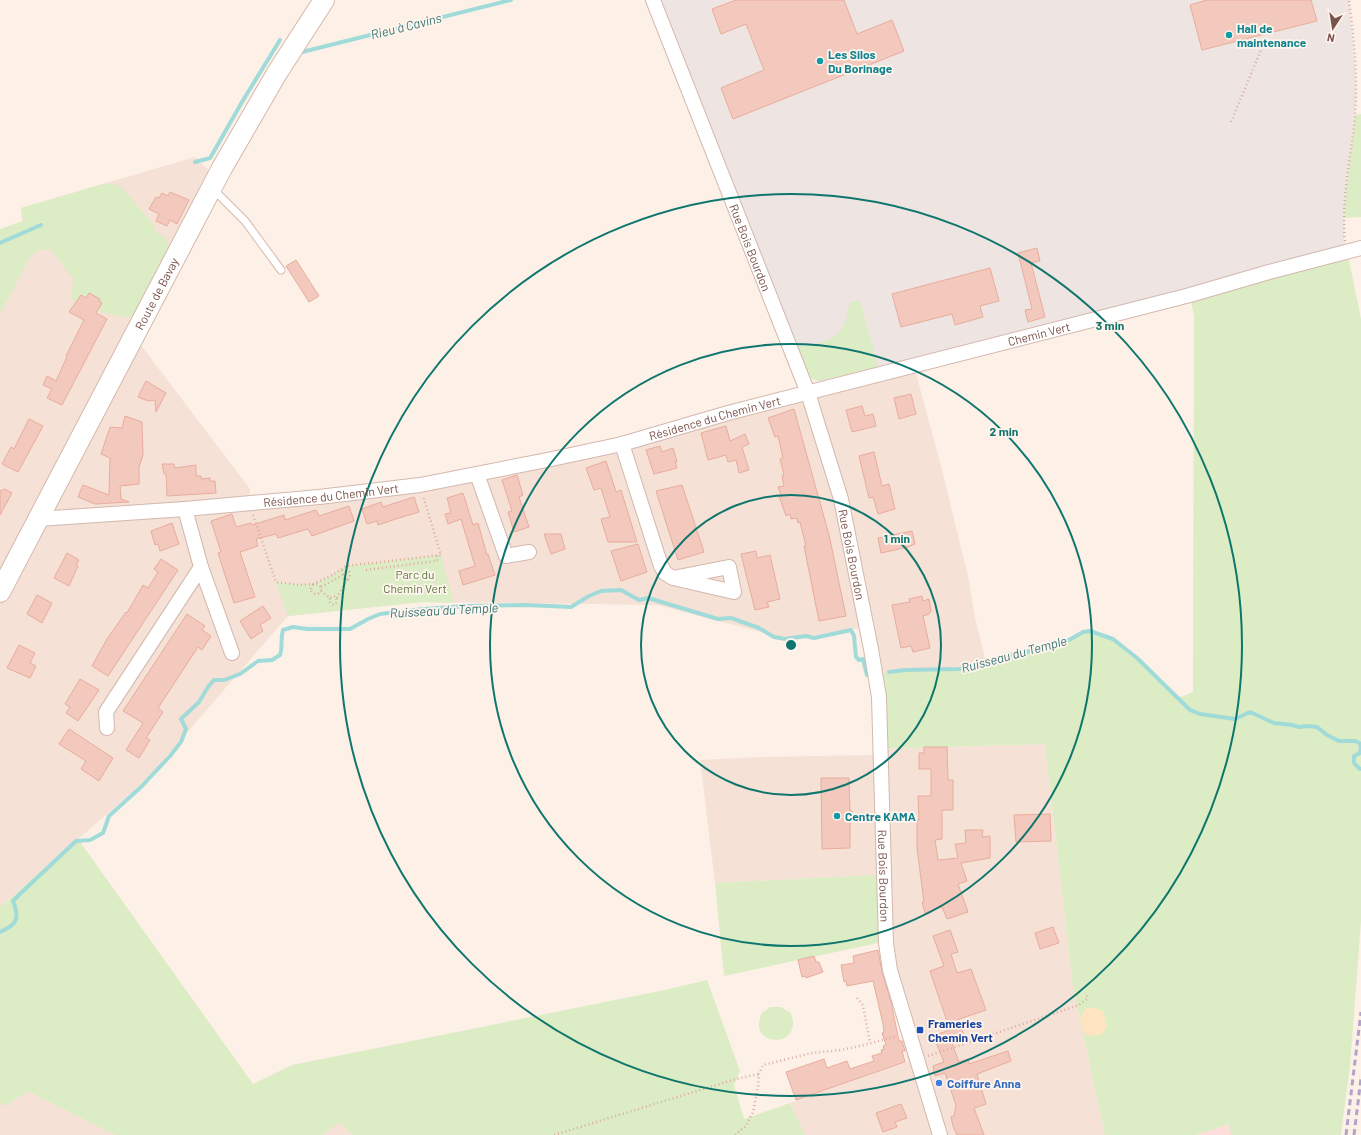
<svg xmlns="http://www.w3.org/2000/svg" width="1361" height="1135" viewBox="0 0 1361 1135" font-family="Barlow,sans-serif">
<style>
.residential{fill:#f5e1d5}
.commercial{fill:#fededa}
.industrial{fill:#eee4e1}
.green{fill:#dcecc4}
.sand{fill:#fee5c0}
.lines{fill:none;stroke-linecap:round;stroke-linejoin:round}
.stream{stroke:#a0dbd9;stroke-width:4}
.building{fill:#f4c9bd;stroke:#e8ac9d}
.lane-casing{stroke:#d3b8ae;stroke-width:9}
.street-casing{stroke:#d3b8ae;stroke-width:16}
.secondary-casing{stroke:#d6b7ac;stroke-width:22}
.path{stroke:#daaca0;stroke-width:2.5;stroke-dasharray:1 3;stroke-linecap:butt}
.lane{stroke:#fff;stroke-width:7}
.street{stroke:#fff;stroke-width:14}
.secondary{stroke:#fff;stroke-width:20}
.rail{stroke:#b1a4c8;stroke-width:3;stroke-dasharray:6 4;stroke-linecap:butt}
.ring{fill:none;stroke:#0f766e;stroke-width:2}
.culture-dot{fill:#0f9aa8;stroke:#fff5ee;stroke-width:1.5}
.transit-dot{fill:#1a4fb4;stroke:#fff5ee;stroke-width:1.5}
.shop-dot{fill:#3f7fe0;stroke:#fff5ee;stroke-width:1.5}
.labels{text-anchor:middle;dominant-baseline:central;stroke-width:3.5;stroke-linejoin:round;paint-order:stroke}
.culture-label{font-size:12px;font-weight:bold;fill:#0d838f;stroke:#fff5ee;text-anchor:start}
.street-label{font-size:12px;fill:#79524a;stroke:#fff5ee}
.park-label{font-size:12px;fill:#5a793e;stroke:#fff5ee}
.transit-label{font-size:12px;font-weight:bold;fill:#164399;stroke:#fff5ee;text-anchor:start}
.shop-label{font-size:12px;font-weight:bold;fill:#366cbe;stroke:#fff5ee;text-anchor:start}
.water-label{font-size:13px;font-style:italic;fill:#397776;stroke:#fff5ee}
.centre{fill:#0f766e;stroke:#fff5ee;stroke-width:2}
.ring-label{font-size:12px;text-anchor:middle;font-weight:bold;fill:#0f766e;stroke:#fff5ee;stroke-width:3.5;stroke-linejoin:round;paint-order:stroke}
</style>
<rect width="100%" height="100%" fill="#fdf1e7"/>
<path class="residential" d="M195,157L217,178L134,336L250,489L249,503L477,474L914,366L941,466L969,580L974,613L986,663L959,669L905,670L875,674L867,627L797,638H784L680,611L658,605L423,602L288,616L145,781L0,907V314L30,257L24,240L21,208Z
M1045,744L1073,987L1105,1135H805L790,1103L908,1062L878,943L877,875L715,883L700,760L760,757L872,755L880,749Z
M28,1091L115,1135H0V1103L5,1105Z
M340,1122L352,1135H322Z"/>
<path class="commercial" d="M1229,1124L1231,1135H1196Z"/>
<path class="industrial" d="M661,0H1349L1355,68L1356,98L1345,199L1344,239L1347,251L914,366L878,367L819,381L814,380L810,377L797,346Z"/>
<path class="green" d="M1361,114V217L1344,218L1345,199L1355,115Z
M107,183L121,186L152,223L156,232L166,239L170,247L143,317C113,319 98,309 71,300L73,279L51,249L40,250L30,257L0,314V229L23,221L21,208Z
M1347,251L1361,319V921L1350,1066L1341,1135H1231L1229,1124L1196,1135H1105L1073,987L1045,744L880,749L875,674L905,670L959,669L986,663L1005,655L1021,654L1048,644L1069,640L1083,632L1090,631L1114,639L1137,658L1178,698L1193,692L1194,316L1190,295Z
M860,300L878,367L819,381L814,380L810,377L797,346C813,345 837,342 844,325C847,318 848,310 850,303Z
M441,555L454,603L423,602L288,616L276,582L300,585L313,584L331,576L346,566Z
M78,839L253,1084L292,1065L665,990L707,980L740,1071L734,1085L744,1119L790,1103L805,1135H352L340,1122L322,1135H115L28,1091L5,1106L0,1103V907Z
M877,875L878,943L724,976L715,883Z
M770,1007H781L791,1013C791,1016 794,1021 793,1025C790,1049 752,1042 760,1019C760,1017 761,1014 762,1013C764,1011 768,1009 770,1007Z"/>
<path class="sand" d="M1092,1007L1103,1011L1107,1027L1102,1034C1085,1038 1083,1035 1080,1018L1085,1009Z"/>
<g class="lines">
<path class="stream" d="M302,52L511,0
M195,162L210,158L213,153L242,102L280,40
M0,243L41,225
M889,672L905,670L959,669L986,663L1005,655L1021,654L1048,644L1069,640L1083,632L1090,631L1113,639L1137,658L1190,710L1200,714L1235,719L1250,712L1274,723L1292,725L1299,727L1309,726L1317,727L1327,735L1339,741H1355L1361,744
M1360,769L1354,763V756L1360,753L1361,744
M0,932C17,925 20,918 13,901L20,894L76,841L90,840L103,833L109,816L141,787L170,756L181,742L186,729L181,719L199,702L208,687L214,680H224L240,674L258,661L272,660L280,655C283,646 280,640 283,630L293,627L307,629H350L368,619L380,614L423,609L467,606L526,605L571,607L589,596L601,591L621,590L639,600L648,598L718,619L731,618L759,628L774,637L785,639L806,636L814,638L851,630L854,636L856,657L859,660L863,659L867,675"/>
</g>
<path class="building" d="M736,0H844L857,34L892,20L904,51L733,119L721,88L764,70L746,24L721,34L712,9Z
M1207,0H1311L1317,21L1202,50L1190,5Z
M170,192L189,200L177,224L170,220L167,226L156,221L159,214L149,209L156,197L159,198L162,193L168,196Z
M1037,248L1040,261L1031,263L1045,317L1028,322L1025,310L1032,309L1018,253Z
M296,260L319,296L309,302L286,266Z
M990,268L999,301L980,306L983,317L955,325L952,314L901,327L892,294Z
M89,293L100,299L99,301L102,303L96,313L107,319L62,405L47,398L52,389L43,385L47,376L56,381L67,357L66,356L84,320L69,312L81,295L86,298Z
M146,381L166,393L156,412L155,400L148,401L138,397Z
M911,394L916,414L899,419L894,398Z
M862,406L865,416L873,414L876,426L852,432L846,410Z
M794,409L829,535L846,616L819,621L804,546H806L800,522L798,523L797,518L791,519L790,514L786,516L779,496L781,495L778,487L784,486L782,476L784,475L780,459L783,458L778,436L775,437L768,418Z
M125,416L142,422L143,455L139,467V484L120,486L121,499L129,502L95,504L78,497L83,485L109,495L110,458L101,454L110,427L122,428Z
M29,419L43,426L18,472L2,464L11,447L14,449Z
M726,426L730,441L745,434L749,444L742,447L749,470L739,473L736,460L728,462L726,455L708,460L701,433Z
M660,446L662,452L673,448L677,462H675L677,468L654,474L646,450Z
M874,452L882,486L889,484L895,509L878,514L873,497L869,498L859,456Z
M606,461L616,492L621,490L637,542H608L601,519L610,517L601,488L594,490L586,468Z
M162,464H174L175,468L196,465V476H201V479L210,478V481H215L216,493L167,496L166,474H164Z
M517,475L523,495L519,497L529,527L514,532L508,512L512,511L502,480Z
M682,485L704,552L678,560L656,491Z
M5,489L12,493L0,515V491Z
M463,493L473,525L478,523L487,555L488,554L495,575L463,585L459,571L475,566L461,519L448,524L445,514L451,513L447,498Z
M414,497L419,512L399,518L378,525L377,521L367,524L362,509L381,502L383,507Z
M349,506L354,521L312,536L308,529L278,538L276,534L256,539L258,546L240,552L255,597L234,603L218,553L221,552L211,521L232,514L236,527L251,523L252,525L284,515L285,520L316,510L319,516Z
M172,523L179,544L160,551L158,544L155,545L151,531Z
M912,531L915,544L908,547L881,553L878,538Z
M544,534H561L565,549L551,554Z
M638,544L647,572L621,581L611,551Z
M756,551L757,558L770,555L780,599L767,602L769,607L755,610L741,554Z
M67,553L79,560L76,565L78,566L69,586L54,578Z
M161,559L178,570L108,676L92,666L107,639L126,612L127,613L143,585L148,588L158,572L154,569Z
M37,595L52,603L42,623L27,614Z
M922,596L923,601L929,599L931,611L929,614L923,616L930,648L913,652L911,646L901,648L892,605L910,602L909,599Z
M263,606L271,618L260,625L263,631L251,639L240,621Z
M187,614L205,626L202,630L211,636L202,650L198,647L158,708L163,712L146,738L150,740L139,758L126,750L143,723L123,711Z
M19,645L35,653L30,663L36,666L30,678L7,668Z
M80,679L99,690L78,721L66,713L70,707L65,704Z
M69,729L113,758L99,781L81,769L86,761L59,744Z
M924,747H947L948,780H953V810H942V839L935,840L938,860L958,858L955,844L966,843L965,830H983L982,837L990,836V858L961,863L967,881L958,884L968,912L947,919L942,907L925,913L922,902H924L917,848V820H919L918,796H931V769H919V753H924Z
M821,778H849L850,811H852V821H850V848L822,849Z
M1050,814L1051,841L1016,842L1014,815Z
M1053,927L1059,943L1040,949L1035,933Z
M950,930L958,952L951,954L957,973L971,969L986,1010L959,1019L965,1039L952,1044L959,1062L968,1059L969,1064L1008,1051L1011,1061L977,1074L986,1104L974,1108L984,1135H957L953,1126L951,1117L954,1116L956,1105L945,1073L935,1076L933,1066L944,1062L936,1042L938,1041L935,1035L950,1030L930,971L944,966L933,936Z
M878,950L882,972L891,1002L899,1041H902L905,1051H902L905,1062L796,1100L786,1072L824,1059L827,1068L847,1061L850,1069L874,1061L872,1056L882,1053L881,1050L884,1049L883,1046L886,1045L882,1033L884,1032L883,1024L873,981L847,986L846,981L844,982L841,965L854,963L853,956Z
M814,956L816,962H819L823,972L806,978L805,976L802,977L798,960Z
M901,1104L907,1118L895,1122L897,1127L883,1132L876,1113Z"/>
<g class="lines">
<defs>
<path id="lane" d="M213,189L245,221L281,270"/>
<g id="street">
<path id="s1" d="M653,0L808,393L841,499L871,649L879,697L886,943L890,970L940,1135"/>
<path d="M622,444L661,566L665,573L673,578L734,592L729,567L673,578"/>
<path d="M477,474L506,556L529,552"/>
<path d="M185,509L201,567L232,653"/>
<path id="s2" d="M38,519L185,509L319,497L420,485L547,460L622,444L728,413L1190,295L1269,272L1361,248"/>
<path d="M107,728L106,712L201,567"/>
</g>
<g id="secondary">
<path id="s3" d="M0,592L222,168L277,73L324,0"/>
</g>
</defs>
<use href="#lane" class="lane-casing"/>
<use href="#street" class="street-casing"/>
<use href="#secondary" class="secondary-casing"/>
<path class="path" d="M1231,122L1264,43
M1345,241C1341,199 1351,157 1355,116C1358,78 1354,38 1349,0
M253,515L276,582L300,585L313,584L331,576L346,566L441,555L423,496
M342,570L343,573V575L344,578L348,579L350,577L349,572L347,571L343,573
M366,570L437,561V555
M311 589a5 5 0 1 1 10 0a5 5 0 1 1-10 0Z
M321,587L343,575
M321,591L330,598L334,596L336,597L337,602L334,605L331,604L329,601L330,598
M337,598L347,579
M857,998L863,1005L870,1043
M928,1056L1079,1005L1087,999V993
M554,1135L736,1079L759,1074
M735,1135L746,1126L753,1112L758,1087L759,1074L763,1065L812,1053L841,1050L860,1046L897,1036"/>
<use href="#lane" class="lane"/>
<use href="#street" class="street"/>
<use href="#secondary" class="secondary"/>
<path class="rail" d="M1346,1135L1361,1012
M1354,1135L1361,1078"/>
</g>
<g class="ring">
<circle cx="791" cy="645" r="150"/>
<circle cx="791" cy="645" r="301"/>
<circle cx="791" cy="645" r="451"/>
</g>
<g class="culture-dot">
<circle cx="1229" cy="35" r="4"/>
<circle cx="820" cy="61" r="4"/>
<circle cx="837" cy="816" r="4"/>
</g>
<rect class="transit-dot" x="916" y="1026" width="8" height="8" rx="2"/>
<circle class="shop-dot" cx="939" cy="1083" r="4"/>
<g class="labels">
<g class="culture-label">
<text x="1237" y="28">Hall de<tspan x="1237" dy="14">maintenance</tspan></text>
<text x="828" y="54">Les Silos<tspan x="828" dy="14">Du Borinage</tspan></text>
<text x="845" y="816">Centre KAMA</text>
</g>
<g class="street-label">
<text stroke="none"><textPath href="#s1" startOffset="266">Rue Bois Bourdon</textPath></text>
<text stroke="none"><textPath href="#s3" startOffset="337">Route de Bavay</textPath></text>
<text stroke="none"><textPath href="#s2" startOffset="1021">Chemin Vert</textPath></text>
<text stroke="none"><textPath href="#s2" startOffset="686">Résidence du Chemin Vert</textPath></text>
<text stroke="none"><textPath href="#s2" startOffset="294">Résidence du Chemin Vert</textPath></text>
<text stroke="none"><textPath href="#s1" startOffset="590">Rue Bois Bourdon</textPath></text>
<text stroke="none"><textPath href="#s1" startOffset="914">Rue Bois Bourdon</textPath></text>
</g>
<g class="park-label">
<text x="415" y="574">Parc du<tspan x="415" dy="14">Chemin Vert</tspan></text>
</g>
<g class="transit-label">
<text x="928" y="1023">Frameries<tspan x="928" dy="14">Chemin Vert</tspan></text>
</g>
<g class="shop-label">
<text x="947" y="1083">Coiffure Anna</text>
</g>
<g class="water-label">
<text transform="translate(406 26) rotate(-14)">Rieu à Cavins</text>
<text transform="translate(444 610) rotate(-3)">Ruisseau du Temple</text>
<text transform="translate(1014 654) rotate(-15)">Ruisseau du Temple</text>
</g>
</g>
<circle cx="791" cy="645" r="6" class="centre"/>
<g class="ring-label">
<text x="1110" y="330">3 min</text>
<text x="1004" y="436">2 min</text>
<text x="897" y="543">1 min</text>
</g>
<g transform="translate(1333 28) rotate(192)" stroke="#fff5ee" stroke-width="3" paint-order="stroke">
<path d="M0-3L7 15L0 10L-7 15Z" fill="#79524a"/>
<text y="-6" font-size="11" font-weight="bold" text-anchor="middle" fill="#79524a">N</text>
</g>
</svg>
